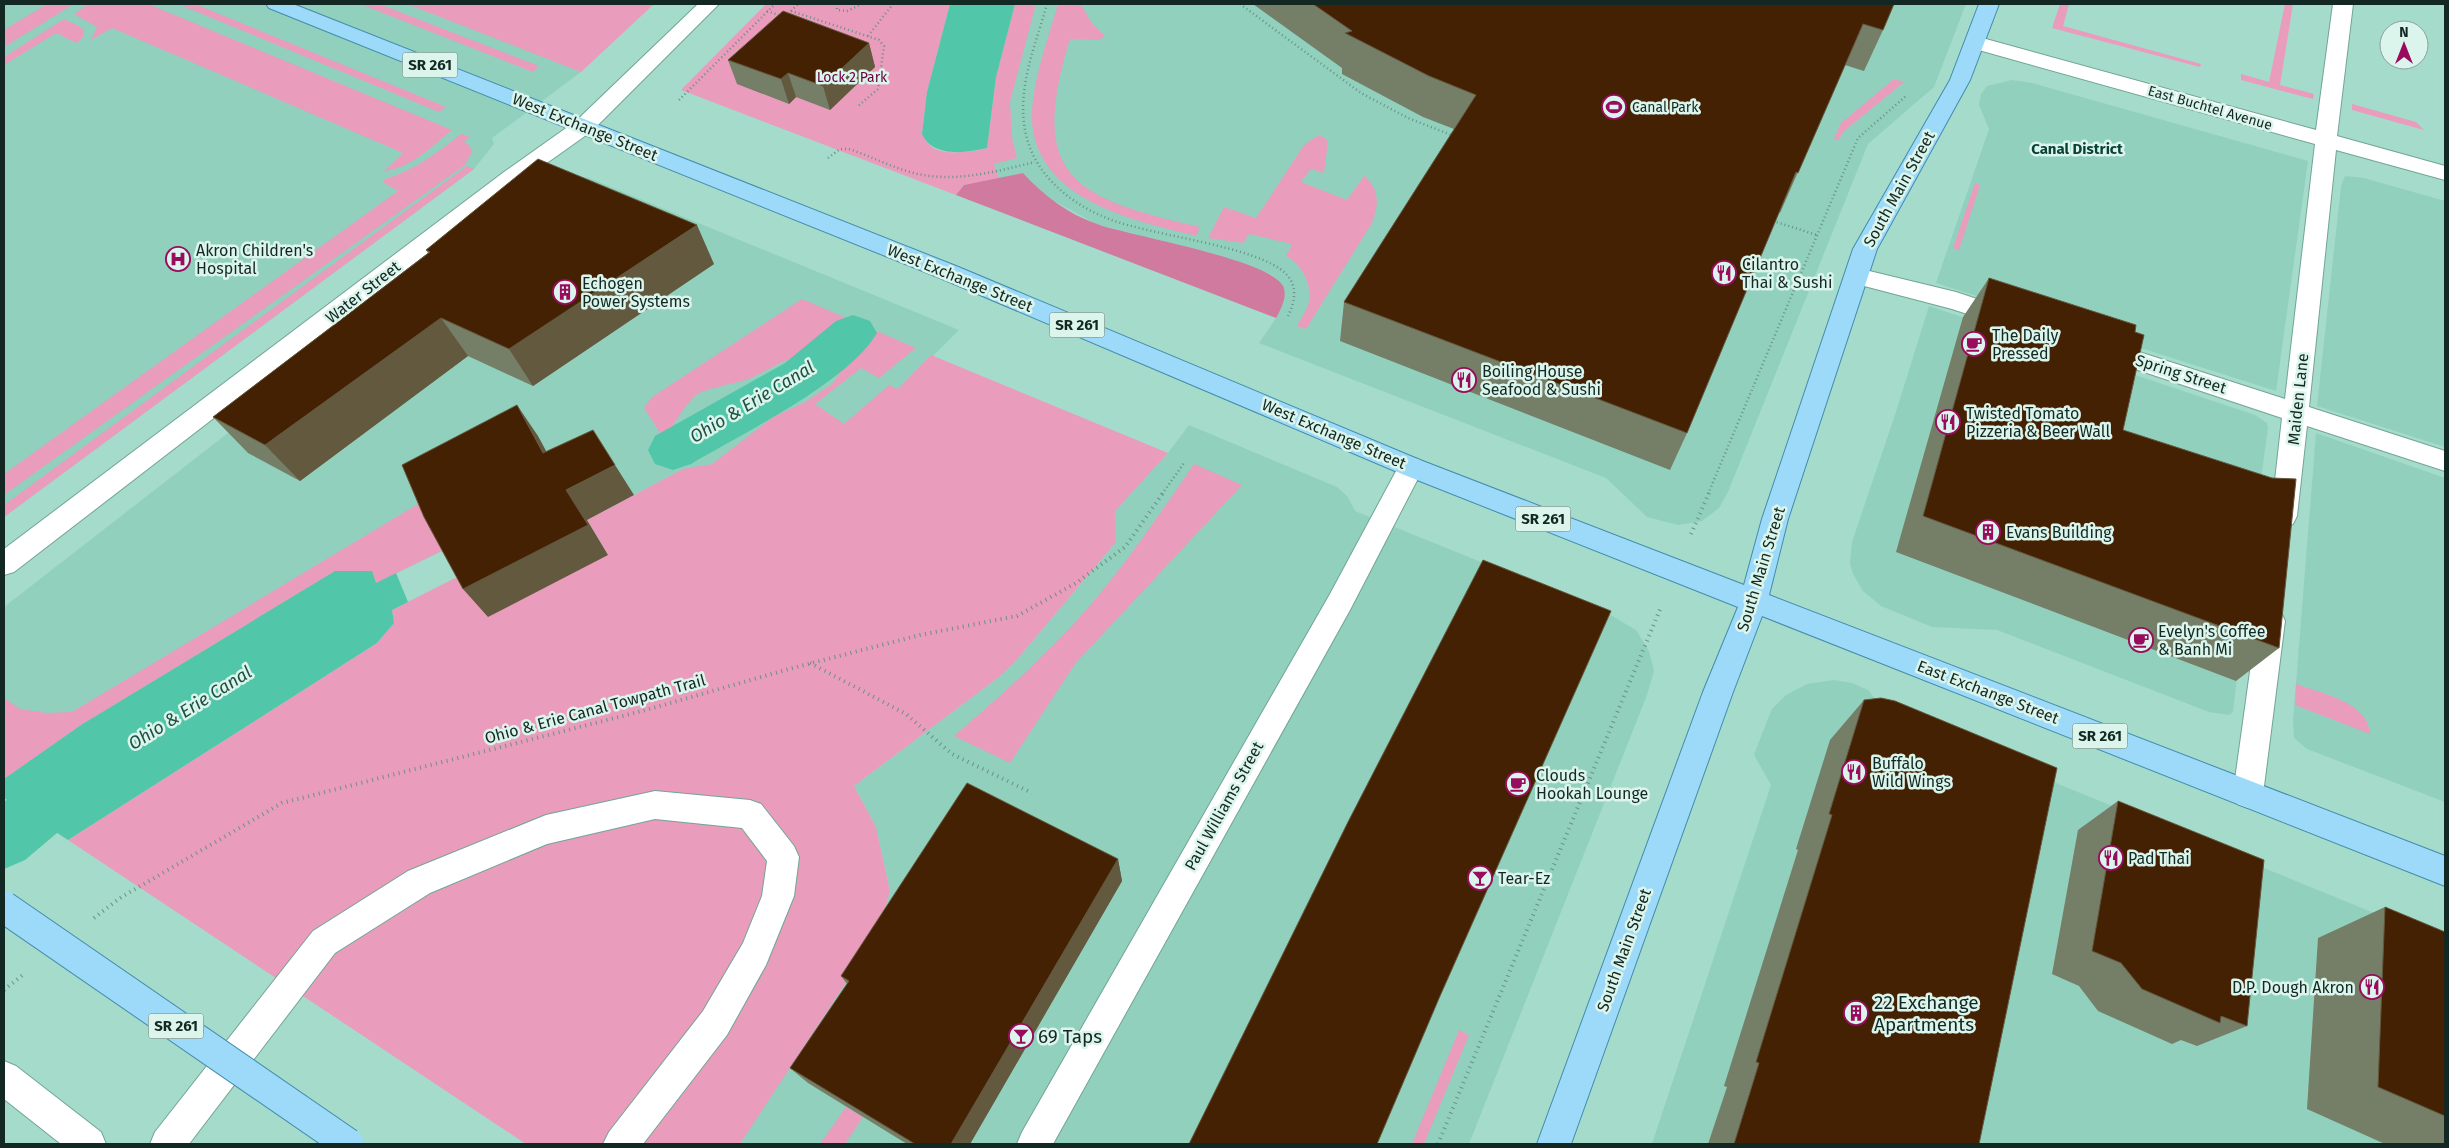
<svg xmlns="http://www.w3.org/2000/svg" width="2449" height="1148" viewBox="0 0 2449 1148" font-family="'Fira Sans',sans-serif">
<style>
.built{fill:#91d0bd}
.green{fill:#ea9cbc}
.forest{fill:#cf7a9e}
.water{fill:#51c6a9}
.lines{fill:none;stroke-linecap:round;stroke-linejoin:round}
.canal{fill:#51c6a9;fill-rule:evenodd}
.minor-casing{stroke:#71a595;stroke-width:2}
.major-casing{stroke:#428bab;stroke-width:2}
.path-far1{stroke:#699285;stroke-width:2.5;stroke-dasharray:1 3;stroke-linecap:butt}
.path{stroke:#699285;stroke-width:4;stroke-dasharray:1 4.5;stroke-linecap:butt}
.minor{fill:#fff;fill-rule:evenodd}
.major{fill:#9ddaf9;fill-rule:evenodd}
.major-bridge-casing{stroke:#428bab;stroke-width:33;stroke-linecap:butt}
.major-bridge{stroke:#9ddaf9;stroke-width:31}
.wall{fill:#757e67}
.shaded-wall{fill:#62593f}
.building{fill:#452104;stroke:#62593f}
.labels{text-anchor:middle;dominant-baseline:central;stroke-width:5;stroke-linejoin:round;paint-order:stroke}
.far-park-label{font-size:14px;fill:#6d0040;stroke:#dbf5ec}
.far-poi-label{font-size:14px;fill:#132822;stroke:#dbf5ec;text-anchor:start}
.far-street-label{font-size:14px;fill:#132822;stroke:#dbf5ec}
.shield{fill:#dbf5ec;stroke:#4f665f;stroke-width:1}
.shield-label{font-size:15px;font-weight:bold;fill:#132822}
.far-neighbourhood-label{font-size:15px;font-weight:bold;fill:#094236;stroke:#dbf5ec}
.street-label{font-size:16px;fill:#132822;stroke:#dbf5ec}
.poi-label{font-size:16px;fill:#132822;stroke:#dbf5ec;text-anchor:start}
.water-label{font-size:18px;font-style:italic;fill:#1f5043;stroke:#dbf5ec}
.near-poi-label{font-size:19px;fill:#132822;stroke:#dbf5ec;text-anchor:start}
</style>
<rect width="100%" height="100%" fill="#a5dbca"/>
<path class="built" d="M4,4H653L581,72L492,138L494,144L474,169L4,517Z
M1015,4H1966L1934,87L1868,144L1728,492L1719,508L1702,521L1678,525L1647,517L1606,478L1259,343L1276,318L1283,300L1285,293L1278,280L1272,275L1214,254L1096,224L1047,197L1023,173L999,178L993,164L996,77Z
M2012,80L2032,83L2308,161L2276,391L1936,283L1989,129L1979,105L1981,94L1987,86Z
M578,176L589,178L959,330L794,495L683,469L587,520L608,555L488,617L450,547L376,583L335,571L81,725L4,779V607L412,290Z
M2345,176L2364,178L2445,201V447L2317,406L2341,186Z
M1929,306L2255,415L2267,423L2268,428L2254,530L2233,712L2229,715L2209,712L1997,630L1932,627L1881,606L1863,591L1853,574L1850,564L1852,542L1895,415Z
M1189,425L1337,487L1348,497L1355,511L1607,613L1636,630L1649,651L1654,671L1647,695L1469,1144H740L882,919L890,891L876,827L854,786L999,677L1014,663L1116,542L1114,511L1168,453Z
M2316,433L2445,478V802L2307,749L2294,738L2293,721Z
M1834,680L1852,683L1868,690L1887,714L2445,942V1144H1652L1771,785L1754,755L1767,721L1772,709L1786,695L1807,684Z"/>
<path class="green" d="M47,4H74L4,47V30Z
M88,4H148L452,130C431,147 412,168 384,171L403,153L112,28L91,40L97,27L74,14Z
M178,4H195L446,107L439,112Z
M360,4H379L539,66L533,72Z
M407,4H654L581,72Z
M766,4H950L927,92L922,134C925,138 928,144 932,147C945,156 973,152 987,148L996,77L1015,4H1036L1010,102L1012,138L1017,158L994,164L999,178L964,185L956,195L681,90Z
M1058,4H1081L1091,22L1105,36L1099,40L1070,39C1027,178 1074,198 1200,227L1196,236C1125,219 1020,195 1033,100C1037,68 1049,35 1058,4Z
M2060,4H2069L2063,26L2201,64L2200,67L2052,28Z
M2285,4H2293L2280,85L2314,94L2313,99L2241,80V74L2269,82Z
M64,19L79,26L84,30V36L77,43L56,33L4,65V57Z
M1894,79L1904,82L1843,132L1839,140L1834,139L1841,123Z
M2352,104L2416,122L2424,130L2352,110Z
M461,134L470,137L464,142L470,146L472,152L465,165L4,495V474L398,191L384,183L383,180C418,168 432,156 461,134Z
M1317,136L1324,137L1328,142L1324,173L1311,169L1301,182L1347,200L1364,176C1380,189 1379,205 1372,223L1306,329L1297,326C1300,320 1304,314 1307,308C1315,289 1303,265 1286,256L1292,244L1249,234L1243,243L1208,238L1224,207L1256,218L1304,145Z
M467,166L474,169L4,517V505Z
M1975,183L1980,185L1959,250L1953,248Z
M802,299L916,348L879,378L861,368L815,404L844,424L889,385L898,389L931,355L1168,453L1115,511L1116,542L1014,663L999,677L854,786L876,827L890,891L882,919L870,946L740,1144H526L68,840L377,643L394,623L392,610L465,573L608,555L587,520L683,469L712,464L773,417L805,402L832,384L840,373C828,329 774,368 751,378C739,383 702,389 696,395C683,407 674,425 664,439L644,408L652,397Z
M1194,464L1242,485L1075,664L1010,763L954,736C992,703 1030,670 1065,633C1114,582 1154,522 1194,464Z
M428,498L450,547L376,583L335,571L81,725L4,779V698L20,709L47,713L72,712Z
M2296,684C2320,693 2369,702 2370,734L2295,705Z
M1459,1030L1469,1035L1424,1144H1412Z
M846,1107L863,1117L845,1144H820Z"/>
<path class="forest" d="M1023,173C1043,195 1068,214 1097,224C1130,236 1269,259 1283,286C1288,296 1281,309 1276,318L956,195L964,185Z"/>
<path class="water" d="M950,4H1015L996,77L987,148C966,153 933,158 922,134L927,92Z
M335,571H372L376,583L396,573L408,602L392,610L394,623L377,643L68,840L4,798V779L81,725Z"/>
<g class="lines">
<path class="canal" d="M853,315L870,321L877,333C849,382 741,434 691,464L673,470L655,464L648,450L655,436L785,363L836,321Z
M91,746L112,754L120,773L112,792L70,822L25,860L4,869V802C31,780 58,758 91,746Z"/>
<defs>
<path id="minor" d="M698,4H719L592,131L520,182L14,572L4,575V549L504,172L576,121Z
M2333,4H2353L2337,136L2445,166V180L2336,150L2309,407L2445,451V471L2307,426L2297,516L2293,524L2284,527L2275,524L2271,516L2282,418L2093,355L2090,349L2093,343L2102,340L2285,399L2315,144L1968,47L1965,42L1968,37L1975,36L2316,130Z
M1857,268L1956,292L2016,312L2019,318L2016,324L2007,327L1952,309L1849,282L1845,276L1849,270Z
M1411,457L1420,460L1424,467L1350,610L1053,1144H1017L1022,1132L1330,594L1402,460Z
M2271,609L2281,612L2285,621L2263,794L2259,804L2248,808L2237,804L2233,794L2257,621L2261,612Z
M655,791L750,800L761,804L794,846L799,857L794,896L766,965L727,1035L643,1144H603L609,1132L703,1011L743,943L762,896L767,861L742,828L655,819L547,844L430,893L335,953L189,1144H150L155,1132L313,931L408,871L546,815Z
M4,1061L16,1066L101,1132L106,1144H61L4,1099Z"/>
<path id="major" d="M266,4H293L956,266L1420,460L1744,585L1762,519L1853,249L1950,80L1979,4H1999L1970,80L1877,249L1788,519L1769,595L2445,856V886L1762,616L1733,692L1571,1144H1537L1703,692L1738,607L1402,474L940,278L269,8Z"/>
</defs>
<use href="#minor" class="minor-casing"/>
<use href="#major" class="major-casing"/>
<path class="path-far1" d="M837,4V10L847,11L862,4
M1047,4C1036,44 1017,87 1025,130C1033,174 1070,204 1109,219C1152,236 1259,246 1286,274C1298,286 1295,302 1288,316
M1240,4L1361,93L1408,118L1454,136
M767,11L781,16
M791,11L879,40L884,46L878,89L857,107
M791,11L798,4
M868,36L893,4
M679,100L775,4
M828,158L840,149H849C870,156 889,166 910,172C952,184 994,172 1035,162
M1773,221L1817,235
M1162,494L1184,463
M1708,494L1858,138L1906,96"/>
<path class="path" d="M1691,534L1709,493
M810,663L906,714L952,754L1032,793
M94,918L120,898L282,803L646,710L789,669L920,635L1017,616L1076,583L1125,547L1163,493
M4,990L25,973
M1438,1144L1661,607"/>
<use href="#minor" class="minor"/>
<use href="#major" class="major"/>
<defs>
<path id="major-bridge" d="M4,907L348,1144"/>
</defs>
<use href="#major-bridge" class="major-bridge-casing"/>
<use href="#major-bridge" class="major-bridge"/>
</g>
<path class="wall" d="M1253,4H1894L1883,30L1864,71L1845,65L1780,213L1779,212L1687,433L1670,470L1340,341L1344,302L1454,129L1423,117L1342,74V68Z
M869,43L875,67L830,110L796,97L789,104L737,84L728,60Z
M426,250L714,264L533,386L468,356L300,481L248,453L213,417L428,253Z
M1989,278L2123,430L2279,648L2236,681L1896,552L1963,317Z
M1864,700L1979,1144H1708L1727,1087L1724,1086L1798,850L1796,849L1830,740Z
M2118,801L2247,1026L2197,1046L2181,1040L2172,1044L2098,1011L2079,986L2052,974L2078,830Z
M1118,859L1122,881L970,1144H907L808,1083L790,1068L847,984L841,976Z
M2385,907L2445,932V1144H2385L2307,1109L2318,938Z"/>
<path class="shaded-wall" d="M869,43L875,67L830,110L823,86Z
M788,73L796,97L789,104L781,79Z
M697,225L714,264L533,386L509,349Z
M441,318L468,356L300,481L265,445Z
M517,405L538,436L564,484L543,453Z
M615,465L634,495L587,520L608,555L488,617L463,589L566,490Z
M1118,859L1122,881L970,1144H951Z"/>
<path class="building" d="M1313,4H1894L1883,30L1863,24L1798,173L1796,172L1687,433L1344,302L1476,95L1429,76L1345,33L1352,31Z
M783,11L869,43L823,86L788,73L781,79L728,60Z
M538,159L697,225L509,349L441,318L265,445L213,417L430,252L426,250Z
M1989,278L2136,325L2135,332L2144,335L2123,430L2272,478L2296,479L2279,648L1923,516Z
M517,405L543,453L593,430L615,465L566,490L588,525L463,589L424,517L402,465Z
M1483,560L1611,611L1440,996L1377,1144H1189L1348,822Z
M1881,698L1895,701L2057,768L1979,1144H1734L1759,1063L1756,1062L1832,815L1829,814L1864,700Z
M967,783L1118,859L951,1144H915L790,1068L849,981L841,976Z
M2118,801L2264,860L2247,1026L2221,1016L2220,1023L2142,989L2121,963L2092,951Z
M2385,907L2445,932V1116L2378,1087Z"/>
<defs>
<symbol id="stadium-ring" viewBox="-11 -11 22 22"><circle r="9.5" fill="#dbf5ec" stroke="#990b5d" stroke-width="1.5"/><path d="M0-5a6.5 5 0 1 0 0 10a6.5 5 0 1 0 0-10ZM-3.5-1.8h7v3.6h-7Z" fill="#990b5d"/></symbol>
<symbol id="hospital-ring" viewBox="-11 -11 22 22"><circle r="9.5" fill="#dbf5ec" stroke="#990b5d" stroke-width="1.5"/><path d="M-5-5h3v3.5h4V-5h3V5h-3V1.5h-4V5h-3Z" fill="#990b5d"/></symbol>
<symbol id="restaurant-ring" viewBox="-11 -11 22 22"><circle r="9.5" fill="#dbf5ec" stroke="#990b5d" stroke-width="1.5"/><path d="M-5-6h1v4h1v-4h1v4h1v-4h1v5L-1.5 .5V6h-2V.5L-5-1ZM5-6V6H3V1.5H1.5Q1.5-4 5-6Z" fill="#990b5d"/></symbol>
<symbol id="building-ring" viewBox="-11 -11 22 22"><circle r="9.5" fill="#dbf5ec" stroke="#990b5d" stroke-width="1.5"/><path d="M-4-6H4V6H1V3H-1V6H-4ZM-2.5-4.3h1.7v1.8h-1.7ZM.8-4.3h1.7v1.8H.8ZM-2.5-1h1.7V.8h-1.7ZM.8-1h1.7V.8H.8Z" fill="#990b5d"/></symbol>
<symbol id="cafe-ring" viewBox="-11 -11 22 22"><circle r="9.5" fill="#dbf5ec" stroke="#990b5d" stroke-width="1.5"/><path d="M-5.5-4.5H6V0H3Q3 3.5 0 3.5H-2.5Q-5.5 3.5-5.5 0ZM3-3.2v2h1.7v-2ZM-6 4.5H4V6H-6Z" fill="#990b5d"/></symbol>
<symbol id="bar-ring" viewBox="-11 -11 22 22"><circle r="9.5" fill="#dbf5ec" stroke="#990b5d" stroke-width="1.5"/><path d="M-6-5H6L.8 .8V4.5H3.5V6h-7V4.5H-.8V.8Z" fill="#990b5d"/></symbol>
</defs>
<g fill-rule="evenodd">
<use href="#stadium-ring" x="1600" y="93" width="28" height="28"/>
<use href="#hospital-ring" x="164" y="245" width="28" height="28"/>
<use href="#restaurant-ring" x="1710" y="259" width="28" height="28"/>
<use href="#building-ring" x="551" y="278" width="28" height="28"/>
<use href="#cafe-ring" x="1960" y="330" width="28" height="28"/>
<use href="#restaurant-ring" x="1450" y="366" width="28" height="28"/>
<use href="#restaurant-ring" x="1934" y="408" width="28" height="28"/>
<use href="#building-ring" x="1974" y="518" width="28" height="28"/>
<use href="#cafe-ring" x="2127" y="626" width="28" height="28"/>
<use href="#restaurant-ring" x="1840" y="758" width="28" height="28"/>
<use href="#cafe-ring" x="1504" y="770" width="28" height="28"/>
<use href="#restaurant-ring" x="2097" y="844" width="28" height="28"/>
<use href="#bar-ring" x="1466" y="864" width="28" height="28"/>
<use href="#restaurant-ring" x="2358" y="973" width="28" height="28"/>
<use href="#building-ring" x="1842" y="999" width="28" height="28"/>
<use href="#bar-ring" x="1007" y="1022" width="28" height="28"/>
</g>
<g class="labels">
<g class="far-park-label">
<text x="852" y="77">Lock 2 Park</text>
</g>
<g class="far-poi-label">
<text x="1632" y="107">Canal Park</text>
</g>
<g class="far-street-label">
<text transform="translate(2210 108) rotate(16)">East Buchtel Avenue</text>
</g>
<g class="shield">
<rect x="402.5" y="52.5" width="55" height="25" rx="4"/>
<rect x="1049.5" y="312.5" width="55" height="25" rx="4"/>
<rect x="1515.5" y="506.5" width="55" height="25" rx="4"/>
<rect x="2072.5" y="723.5" width="55" height="25" rx="4"/>
<rect x="148.5" y="1013.5" width="55" height="25" rx="4"/>
</g>
<g class="shield-label">
<text x="430" y="65">SR 261</text>
<text x="1077" y="325">SR 261</text>
<text x="1543" y="519">SR 261</text>
<text x="2100" y="736">SR 261</text>
<text x="176" y="1026">SR 261</text>
</g>
<g class="far-neighbourhood-label">
<text x="2077" y="149">Canal District</text>
</g>
<g class="street-label">
<text transform="translate(585 127) rotate(22)">West Exchange Street</text>
<text transform="translate(1899 189) rotate(-61)">South Main Street</text>
<text transform="translate(960 278) rotate(22)">West Exchange Street</text>
<text transform="translate(363 292) rotate(-38)">Water Street</text>
<text transform="translate(2181 374) rotate(18)">Spring Street</text>
<text transform="translate(2298 399) rotate(-84)">Maiden Lane</text>
<text transform="translate(1334 434) rotate(23)">West Exchange Street</text>
<text transform="translate(1761 569) rotate(-73)">South Main Street</text>
<text transform="translate(1988 692) rotate(21)">East Exchange Street</text>
<text transform="translate(595 709) rotate(-15)">Ohio &amp; Erie Canal Towpath Trail</text>
<text transform="translate(1224 806) rotate(-61)">Paul Williams Street</text>
<text transform="translate(1624 950) rotate(-70)">South Main Street</text>
</g>
<g class="poi-label">
<text x="196" y="250">Akron Children's<tspan x="196" dy="18">Hospital</tspan></text>
<text x="1742" y="264">Cilantro<tspan x="1742" dy="18">Thai &amp; Sushi</tspan></text>
<text x="582" y="283">Echogen<tspan x="582" dy="18">Power Systems</tspan></text>
<text x="1992" y="335">The Daily<tspan x="1992" dy="18">Pressed</tspan></text>
<text x="1482" y="371">Boiling House<tspan x="1482" dy="18">Seafood &amp; Sushi</tspan></text>
<text x="1966" y="413">Twisted Tomato<tspan x="1966" dy="18">Pizzeria &amp; Beer Wall</tspan></text>
<text x="2006" y="532">Evans Building</text>
<text x="2158" y="631">Evelyn's Coffee<tspan x="2158" dy="18">&amp; Banh Mi</tspan></text>
<text x="1872" y="763">Buffalo<tspan x="1872" dy="18">Wild Wings</tspan></text>
<text x="1536" y="775">Clouds<tspan x="1536" dy="18">Hookah Lounge</tspan></text>
<text x="2128" y="858">Pad Thai</text>
<text x="1498" y="878">Tear-Ez</text>
<text x="2354" y="987" text-anchor="end">D.P. Dough Akron</text>
</g>
<g class="water-label">
<text transform="translate(752 402) rotate(-31)">Ohio &amp; Erie Canal</text>
<text transform="translate(190 708) rotate(-32)">Ohio &amp; Erie Canal</text>
</g>
<g class="near-poi-label">
<text x="1874" y="1002">22 Exchange<tspan x="1874" dy="22">Apartments</tspan></text>
<text x="1038" y="1036">69 Taps</text>
</g>
</g>
<rect width="2449" height="1148" fill="none" stroke="#132822" stroke-width="10"/>
<g transform="translate(2404 45)"><circle r="24" fill="#dbf5ec" stroke="#8ba39b"/>
<path d="M0-4L9 19L0 12L-9 19Z" fill="#990b5d"/>
<text y="-8" font-size="14" font-weight="bold" text-anchor="middle" fill="#132822">N</text>
</g>
</svg>
